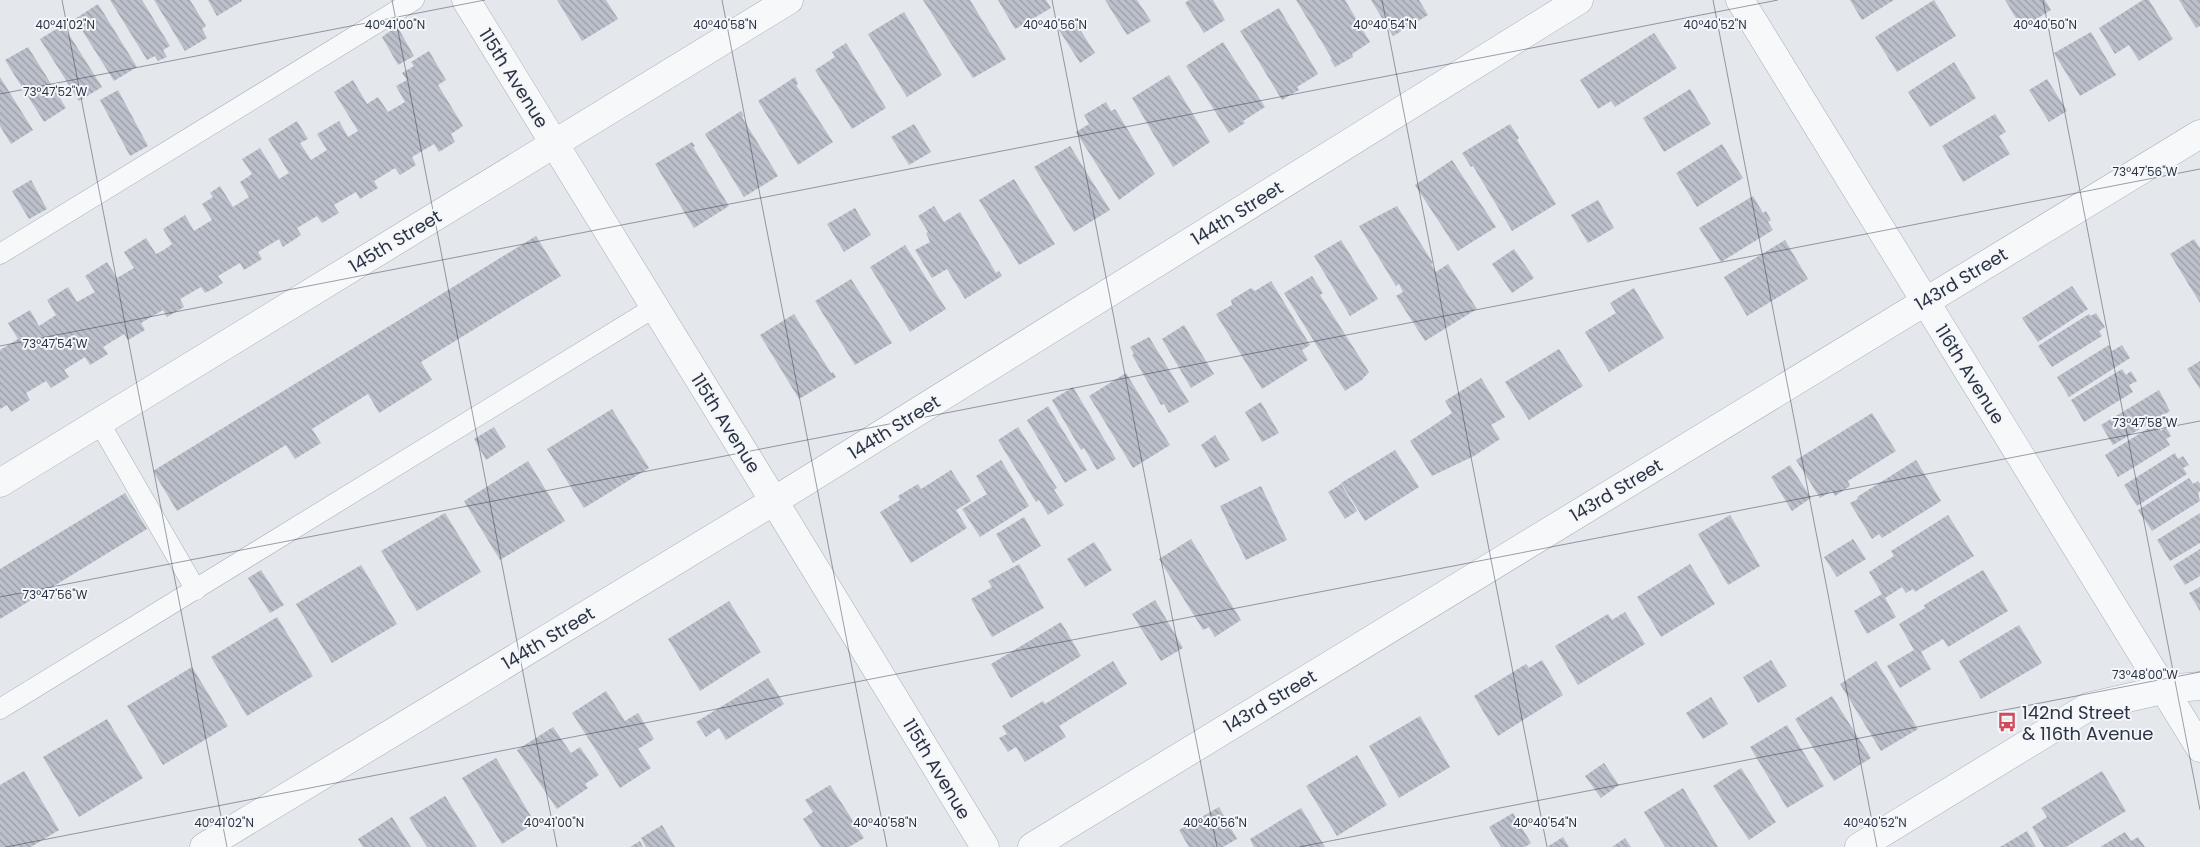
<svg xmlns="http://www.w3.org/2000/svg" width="2200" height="847" viewBox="0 0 2200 847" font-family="Poppins,sans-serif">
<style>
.building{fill:url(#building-back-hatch)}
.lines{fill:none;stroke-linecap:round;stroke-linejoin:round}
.lane-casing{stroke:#a9aeb7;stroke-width:21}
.street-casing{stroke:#a9aeb7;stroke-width:29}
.lane{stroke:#f7f8fa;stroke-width:20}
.street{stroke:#f7f8fa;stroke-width:28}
.ticks{fill:none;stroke:#2b3445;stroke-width:1;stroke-opacity:0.45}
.labels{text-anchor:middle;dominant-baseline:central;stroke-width:4;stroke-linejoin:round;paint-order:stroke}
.street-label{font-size:18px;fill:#2b3445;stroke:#f4f6f9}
.poi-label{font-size:18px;fill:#2b3445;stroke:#f4f6f9;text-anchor:start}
.ticks-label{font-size:12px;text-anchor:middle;fill:#2b3445;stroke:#f4f6f9;stroke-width:4;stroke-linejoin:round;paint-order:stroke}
</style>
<defs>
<pattern id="building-back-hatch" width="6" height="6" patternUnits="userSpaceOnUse" patternTransform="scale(1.25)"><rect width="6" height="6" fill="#bbc0ca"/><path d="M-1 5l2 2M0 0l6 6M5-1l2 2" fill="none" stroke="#989da6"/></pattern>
</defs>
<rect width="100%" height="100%" fill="#e4e7ec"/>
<path class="building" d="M110,0H142L170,46L163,50L167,57L158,61L155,56L147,60Z
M154,0H190L206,26L202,29L207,38L185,51Z
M208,0H241L242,1L217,16Z
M557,0H606L618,19L582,41Z
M923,0H970L1006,59L973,78Z
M998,0H1046L1051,8L1015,29Z
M1105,0H1137L1151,21L1127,35Z
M1189,0H1213L1225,20L1204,33L1185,3Z
M1296,0H1345L1370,42L1352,54L1353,57L1335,67L1330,59H1332Z
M1371,0H1419L1428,15L1393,36Z
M1850,0H1894L1862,20Z
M1934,0L1956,36L1897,72L1875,37Z
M2005,0H2045L2051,10L2022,28Z
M2143,0H2149L2173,39L2139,61L2129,45L2115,54L2099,28Z
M2179,0H2200V26L2196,28Z
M98,4L137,67L114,81L75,19Z
M1279,8L1318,74L1297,87L1299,90L1282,100L1240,31Z
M904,12L942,75L907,97L868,34Z
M1074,20L1095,53L1080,63L1059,30Z
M63,25L102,87L79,101L40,39Z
M397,26L414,56L398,65L382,37Z
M2091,32L2116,75L2080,96L2054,53Z
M1654,33L1677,68L1615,107L1611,101L1598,109L1580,80Z
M1223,42L1265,107L1243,121L1245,123L1229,133L1186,66Z
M846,43L886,108L852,129L815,70L835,57L832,52Z
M28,47L66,108L44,122L5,60Z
M429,51L446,80L438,85L463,126L451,134L455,142L439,152L434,144L412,157L416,165L400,175L395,168L374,181L378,188L368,194L360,199L356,192L334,205L339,213L322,223L317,216L297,228L301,235L283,247L279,239L258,252L262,259L244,270L240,263L218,276L223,283L213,289L205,293L201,287L180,299L184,307L167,317L163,310L141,323L145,330L128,340L124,334L103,347L108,354L90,365L85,357L64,370L69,377L51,388L46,381L26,393L30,400L11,412L7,405L0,409V350L18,339L8,323L30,310L39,326L56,315L47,300L68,287L77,302L95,292L85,276L107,262L117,278L134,268L124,252L146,238L156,254L164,250L172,244L163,229L185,215L194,231L212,220L202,204L213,197L210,193L220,186L233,207L249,197L240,182L252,174L242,159L260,148L279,179L289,173L268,139L297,121L308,139L300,143L311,160L327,150L317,134L339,121L348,137L358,131L334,92L353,80L367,104L378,97L388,112L405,102L396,86L407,80L402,73L414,66L411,62Z
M1954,62L1976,98L1930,127L1908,92Z
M1169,75L1210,142L1173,167L1132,98Z
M0,77L33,130L11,144L0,126Z
M795,77L798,84L796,85L833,142L798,165L758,101Z
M2047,79L2067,111L2049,122L2029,90Z
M1690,89L1711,124L1664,152L1643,118Z
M118,90L148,146L130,156L100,100Z
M1106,102L1111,111L1115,109L1155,174L1119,200L1076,132L1089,124L1084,115Z
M741,111L744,116L742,117L778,176L744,197L705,134Z
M1995,114L2006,132L1999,136L2010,154L1963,182L1942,146Z
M914,124L931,152L909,165L891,137Z
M1510,124L1519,138L1517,140L1556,204L1512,231L1473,166L1471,167L1462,153Z
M692,142L695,146L693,147L729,206L694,228L655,164Z
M1722,144L1743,178L1697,207L1676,173Z
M1070,146L1110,210L1074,232L1034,167Z
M1452,160L1496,227L1458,251L1415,185Z
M1014,179L1055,244L1019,265L979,200Z
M31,180L47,209L29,219L12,191Z
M1753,196L1763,213L1766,211L1771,220L1768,222L1773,230L1721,262L1699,228Z
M1598,200L1614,228L1588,243L1571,215Z
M934,206L944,222L960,212L996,273L999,271L1002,276L965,299L947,269L932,278L915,250L930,242L926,233L928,232L918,216Z
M1397,206L1433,263L1431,264L1436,272L1448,264L1477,309L1425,341L1396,296L1403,292L1399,284L1396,286L1359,226Z
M855,208L871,235L844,252L827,224Z
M536,236L561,276L421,362L432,380L379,413L368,394L312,429L321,443L295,459L286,445L177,511L153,471Z
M2194,239L2200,248V303L2170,254Z
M1341,240L1378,299L1350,316L1314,256Z
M1785,240L1808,279L1747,316L1724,277Z
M905,245L946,309L910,332L870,267Z
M1514,249L1534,278L1512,293L1492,264Z
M1312,276L1323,293L1320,295L1369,372L1362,380L1345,391L1284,293Z
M851,279L892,343L855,365L815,301Z
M1271,281L1310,345L1302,350L1308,360L1262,389L1216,314L1232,305L1231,300L1251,288L1255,291Z
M2072,286L2088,309L2038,342L2022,318Z
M1634,288L1664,338L1609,372L1585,332L1616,313L1610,303Z
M2096,313L2105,327L2099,331L2102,336L2052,367L2038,346L2089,314L2091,316Z
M794,314L831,373L833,372L836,377L799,399L760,335Z
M1184,325L1214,374L1191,388L1162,339Z
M1149,337L1189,402L1169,413L1164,404L1161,405L1132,355L1134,354L1130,347Z
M2109,345L2112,351L2122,345L2130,358L2069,397L2057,377Z
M1559,349L1583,386L1529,420L1505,382Z
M2200,361V389L2187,369Z
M2122,369L2126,375L2131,371L2137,381L2129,385L2133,392L2084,422L2071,400Z
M1126,373L1170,445L1133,468L1089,396Z
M1481,378L1505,417L1491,425L1500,439L1474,456L1432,476L1410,441L1452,413L1445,401Z
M1073,387L1116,459L1097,470L1084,448L1081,450L1052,400Z
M2159,390L2170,411L2113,445L2101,425Z
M1261,402L1279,433L1262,442L1245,412Z
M1048,406L1087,470L1065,483L1027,420Z
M612,409L649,468L584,508L547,449Z
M1872,413L1896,451L1848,481L1850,486L1835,496L1832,491L1820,498L1796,460Z
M2157,423L2161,431L2166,427L2171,436L2166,439L2170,445L2118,477L2105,455Z
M494,427L506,447L486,460L474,439Z
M1018,427L1057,488L1054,490L1064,505L1048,515L1039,500L1036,502L998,440Z
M1215,435L1230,460L1215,468L1201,445Z
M1395,450L1419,487L1365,521L1341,483Z
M2175,453L2178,459L2183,456L2189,465L2183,468L2187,474L2137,506L2124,485Z
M1001,460L1029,506L980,537L962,509L987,494L976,476Z
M1916,460L1941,501L1882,538L1879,534L1872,539L1850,503L1858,499L1857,497Z
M528,461L565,521L500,560L464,501Z
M1790,465L1811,498L1792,511L1771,477Z
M951,470L971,501L956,510L967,528L911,563L880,512L900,500L898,496L918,484L921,489Z
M2189,478L2193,484L2198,481L2200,484V491L2198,493L2200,501L2152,531L2138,510Z
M1341,484L1357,511L1345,519L1328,492Z
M1261,486L1287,540L1246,560L1220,506Z
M125,493L147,529L0,619V569Z
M445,513L481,572L417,611L381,551Z
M2200,513V543L2170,561L2157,540Z
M1730,515L1760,566L1728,585L1698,534Z
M1948,515L1974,556L1915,592L1913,589L1906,593L1902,587L1885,598L1896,617L1867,634L1854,611L1882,594L1869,572L1894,556L1891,551Z
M1024,517L1041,546L1013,563L996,534Z
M1191,539L1241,620L1215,637L1209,627L1203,630L1159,559Z
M1853,539L1866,559L1837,577L1824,557Z
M1094,542L1112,570L1085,587L1067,559Z
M2200,549V576L2185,585L2173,566Z
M1019,564L1044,608L992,637L971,599L992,587L988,581Z
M1690,564L1715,604L1661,637L1637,597Z
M361,565L397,624L332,663L296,604Z
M261,570L284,605L270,613L248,578Z
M1983,570L2008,611L1948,647L1943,639L1921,652L1931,669L1900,688L1887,666L1914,650L1899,624L1925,608L1924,605Z
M2200,587V611L2189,593Z
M1155,600L1183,648L1161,661L1132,614Z
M729,601L761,652L700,691L668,639Z
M1625,612L1645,644L1578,685L1555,646L1608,614L1612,620Z
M277,617L313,676L247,716L211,657Z
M1061,622L1081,656L1011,698L991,664Z
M2019,625L2042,663L1981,699L1959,661Z
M1542,660L1563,695L1498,736L1474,696L1526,664L1529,668Z
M1771,660L1787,686L1758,703L1743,677Z
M1113,661L1127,684L1059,726L1066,737L1025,762L1016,747L1008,752L999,738L1007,734L1002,726L1043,701L1045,704Z
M1876,661L1918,729L1881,751L1840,684Z
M192,667L228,726L163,765L127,706Z
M768,678L784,704L726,740L719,728L706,737L696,722Z
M606,691L625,721L638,713L654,739L638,749L651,768L620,788L572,713Z
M1832,696L1871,758L1834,781L1795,719Z
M1711,697L1728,724L1703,739L1686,713Z
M1420,716L1450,767L1399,798L1369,746Z
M107,719L143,778L79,817L43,757Z
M1787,725L1824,786L1787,808L1750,747Z
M553,727L571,753L580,747L599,775L585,784L588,788L557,809L517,750Z
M1357,755L1387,805L1337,836L1306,786Z
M496,758L535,823L502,844L462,778Z
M1604,763L1619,785L1601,798L1585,776Z
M1741,768L1776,822L1749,840L1713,786Z
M24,771L59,830L31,847H0V785Z
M2102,771L2126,811L2066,847H2044L2032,827L2047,817L2041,808Z
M830,785L864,838L849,847H821L803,819L813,812L805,800Z
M1683,788L1718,847H1665L1644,812Z
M445,796L477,847H427L409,818Z
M1219,807L1237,839L1223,847H1189L1179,830Z
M1301,808L1325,847H1254L1250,839Z
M1513,813L1531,843L1525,847H1501L1489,827Z
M392,817L411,847H363L358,839Z
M662,825L675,847H646L641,838Z
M2027,831L2036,847H2000Z
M2125,832L2131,841L2138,837L2145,847H2100Z
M1563,837L1569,847H1547Z
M1625,838L1631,847H1612Z
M640,841L643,847H630Z"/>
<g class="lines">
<defs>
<path id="lane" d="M0,254L414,0
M99,422L196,590
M0,709L655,307"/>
<path id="street" d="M466,0L774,501L985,847
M1740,0L2200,748
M0,483L789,0
M204,847L774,501L1579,0
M1032,847L2200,134
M1859,847L2088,707L2166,689L2200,686"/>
</defs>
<use href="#lane" class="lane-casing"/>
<use href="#street" class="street-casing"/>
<use href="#lane" class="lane"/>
<use href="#street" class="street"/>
</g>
<path class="ticks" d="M62,0L227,847M392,0L557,847M722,0L887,847M1052,0L1217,847M1382,0L1547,847M1713,0L1877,847M2043,0L2200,810M0,94L485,0M0,346L1778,0M0,597L2200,169M6,847L2200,421M1299,847L2200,672"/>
<defs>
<symbol id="bus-bare" viewBox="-9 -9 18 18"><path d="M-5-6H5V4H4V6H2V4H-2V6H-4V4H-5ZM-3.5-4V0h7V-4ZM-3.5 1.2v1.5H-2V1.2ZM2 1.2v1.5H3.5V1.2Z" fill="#d1495b" stroke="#f4f6f9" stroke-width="2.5" paint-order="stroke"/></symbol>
</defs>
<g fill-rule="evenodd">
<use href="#bus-bare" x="1993" y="708" width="28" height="28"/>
</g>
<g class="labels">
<g class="street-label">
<text transform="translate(514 78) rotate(58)">115th Avenue</text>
<text transform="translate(1237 213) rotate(-32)">144th Street</text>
<text transform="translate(395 241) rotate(-31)">145th Street</text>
<text transform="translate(1961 279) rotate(-31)">143rd Street</text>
<text transform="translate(1970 374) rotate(58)">116th Avenue</text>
<text transform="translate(726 423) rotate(58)">115th Avenue</text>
<text transform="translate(894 427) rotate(-32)">144th Street</text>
<text transform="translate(1616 490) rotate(-31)">143rd Street</text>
<text transform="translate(548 638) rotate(-31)">144th Street</text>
<text transform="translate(1270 701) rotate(-31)">143rd Street</text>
<text transform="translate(937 769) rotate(59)">115th Avenue</text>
</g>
<g class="poi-label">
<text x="2022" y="712">142nd Street<tspan x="2022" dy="21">&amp; 116th Avenue</tspan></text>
</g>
</g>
<g class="ticks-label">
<text x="65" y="29">40°41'02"N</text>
<text x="395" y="29">40°41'00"N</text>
<text x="725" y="29">40°40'58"N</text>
<text x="1055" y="29">40°40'56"N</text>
<text x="1385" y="29">40°40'54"N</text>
<text x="1715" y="29">40°40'52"N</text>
<text x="2045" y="29">40°40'50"N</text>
<text x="55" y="96">73°47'52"W</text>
<text x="2145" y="176">73°47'56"W</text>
<text x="55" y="348">73°47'54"W</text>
<text x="2145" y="427">73°47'58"W</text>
<text x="55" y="599">73°47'56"W</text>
<text x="2145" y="679">73°48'00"W</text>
<text x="224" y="827">40°41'02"N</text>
<text x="554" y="827">40°41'00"N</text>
<text x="885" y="827">40°40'58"N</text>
<text x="1215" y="827">40°40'56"N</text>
<text x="1545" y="827">40°40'54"N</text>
<text x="1875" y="827">40°40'52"N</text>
</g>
</svg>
